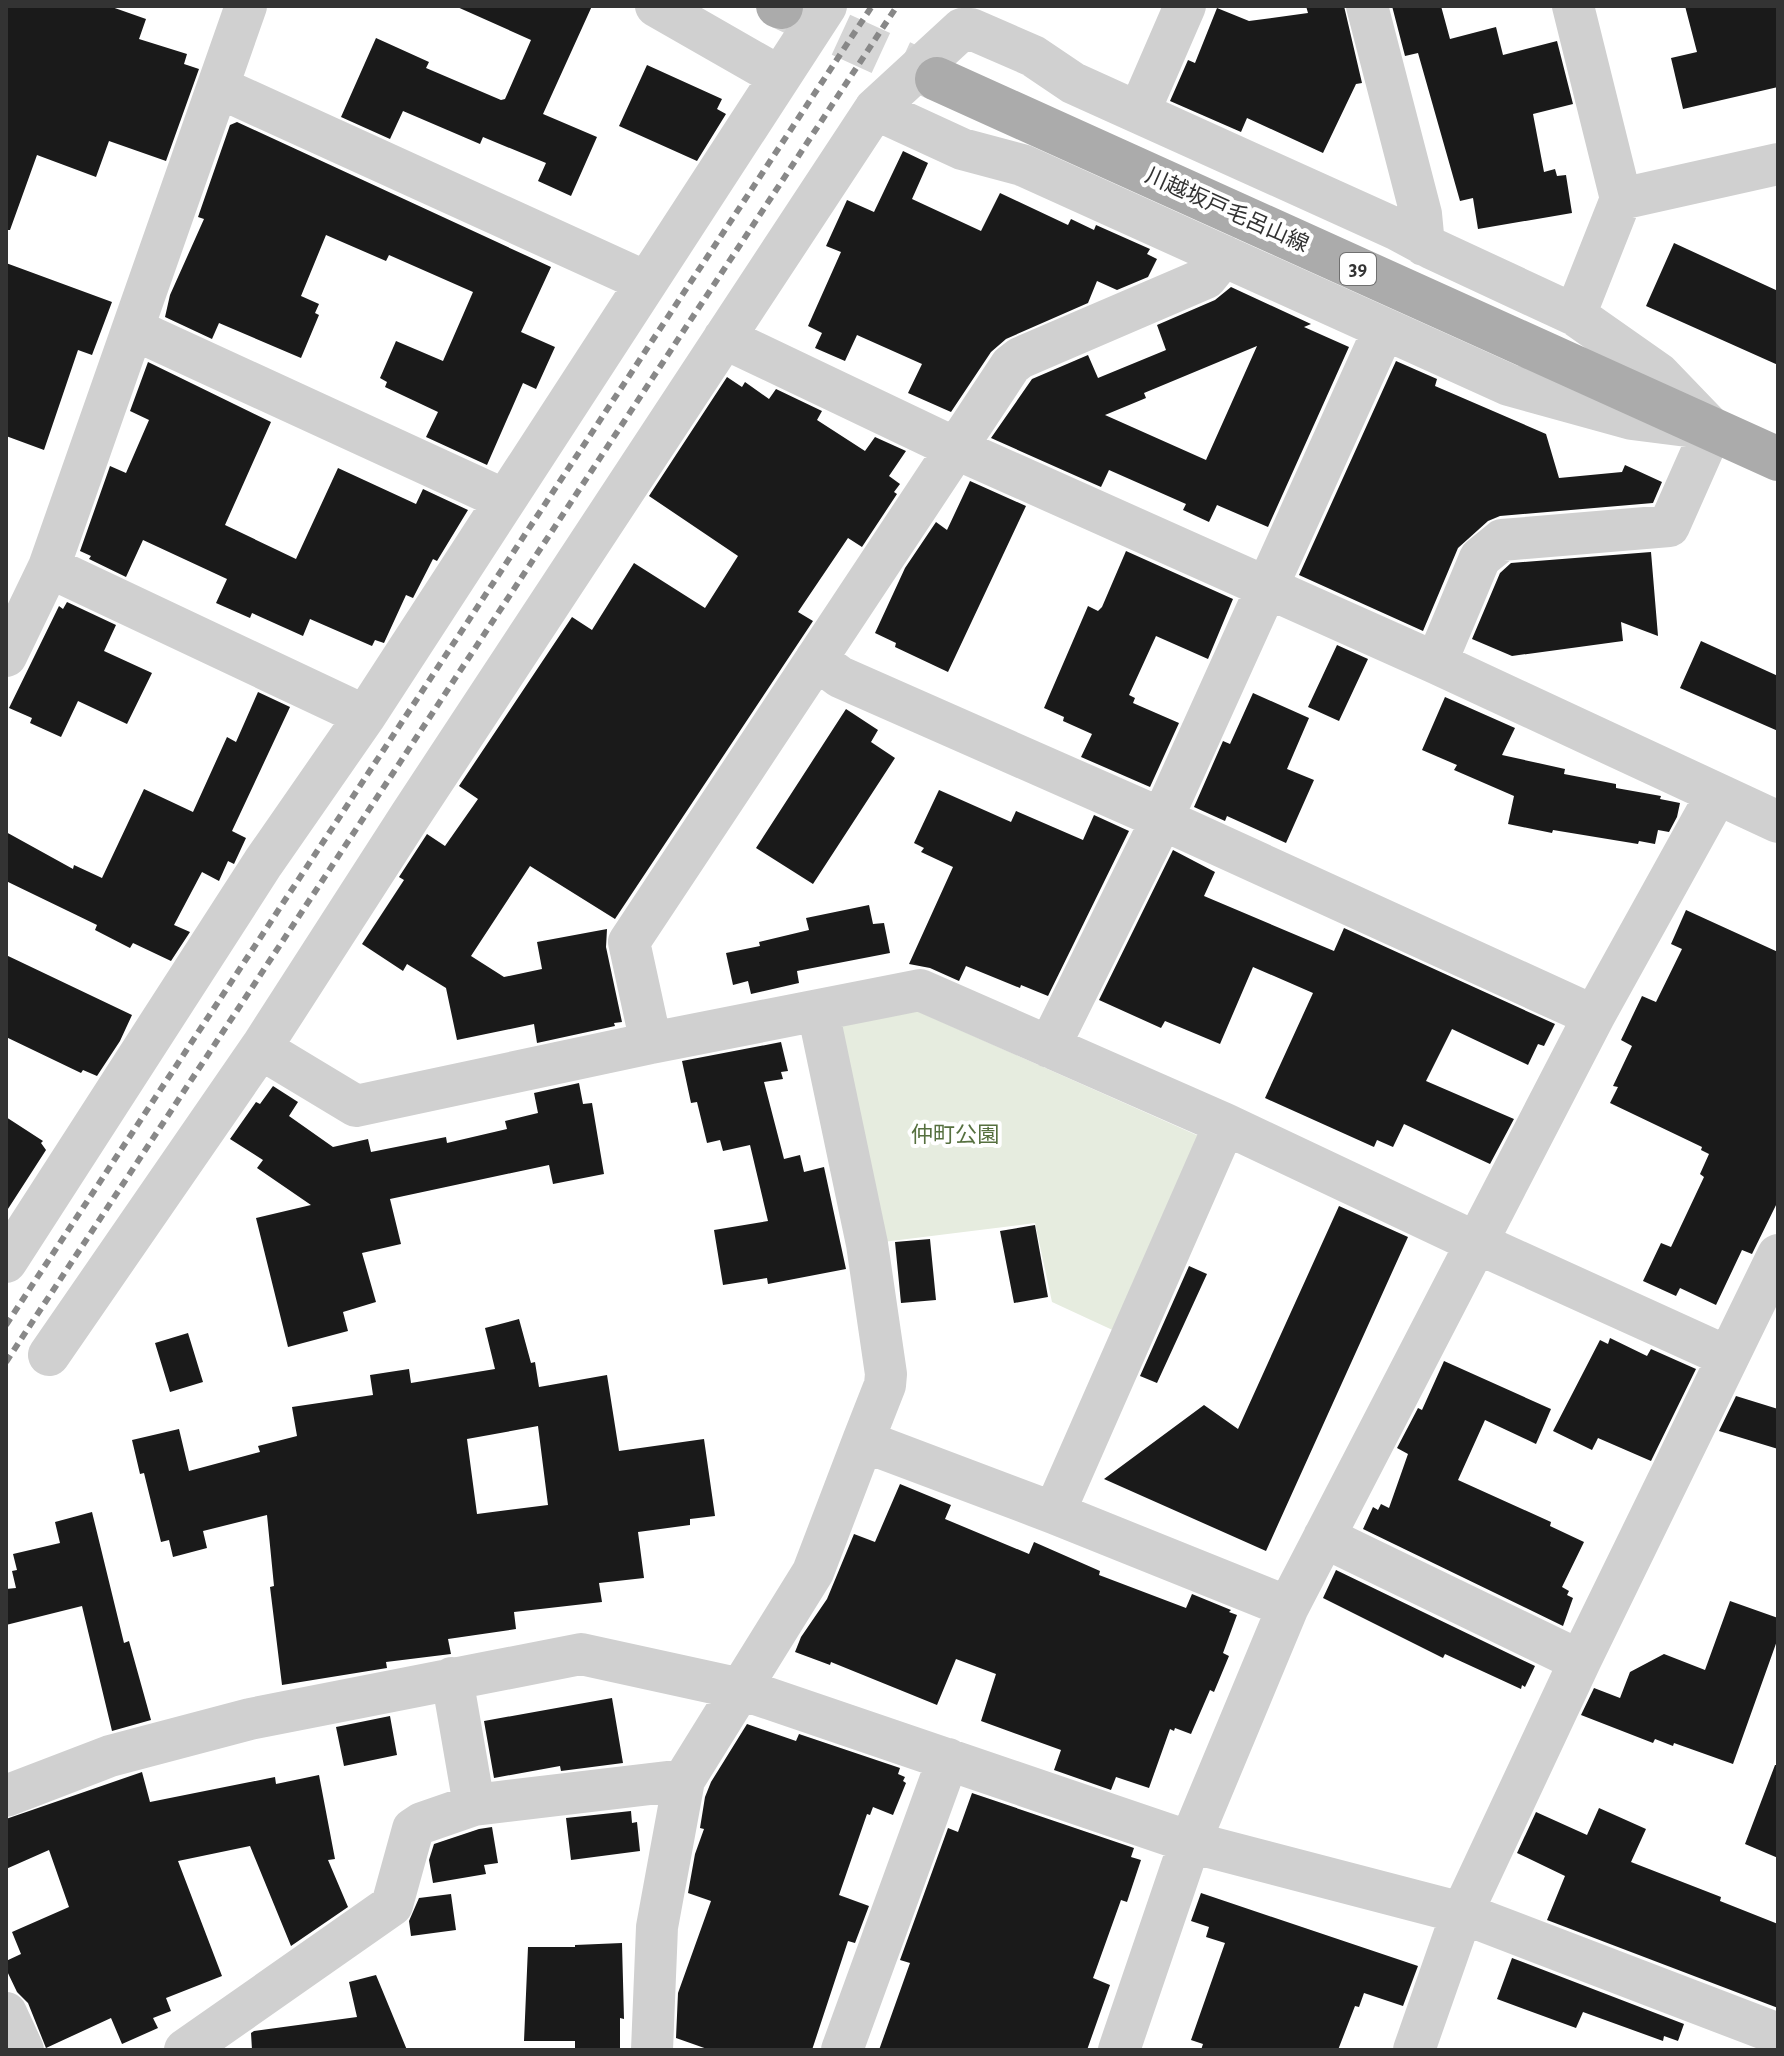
<svg xmlns="http://www.w3.org/2000/svg" width="1784" height="2056" viewBox="0 0 1784 2056" font-family="'Alegreya Sans','Noto Sans JP',sans-serif">
<style>
.green{fill:#e6ecdf}
.building{fill:#1a1a1a;fill-rule:evenodd}
.lines{fill:none;stroke-linecap:round;stroke-linejoin:round}
.major-tunnel{stroke:#d6d6d6;stroke-width:44;stroke-dasharray:44 22;stroke-linecap:butt}
.minor{stroke:#d0d0d0;stroke-width:42}
.major{stroke:#ababab;stroke-width:44}
.rail{stroke:#888;stroke-width:6;stroke-dasharray:8 6;stroke-linecap:butt}
.labels{text-anchor:middle;dominant-baseline:central;stroke-width:8;stroke-linejoin:round;paint-order:stroke}
.shield{fill:#fff;stroke:#707070;stroke-width:2}
.shield-label{font-size:20px;font-weight:bold;fill:#333}
.street-label{font-size:22px;fill:#333;stroke:#fff}
.park-label{font-size:22px;fill:#56703f;stroke:#fff}
</style>
<rect width="100%" height="100%" fill="#fff"/>
<path class="green" d="M917,1011L1201,1137L1119,1333L1052,1302L1035,1223L875,1243L839,1024Z"/>
<path class="building" d="M6,6H109L146,19L139,39L187,54L184,64L199,69L166,161L109,141L96,177L37,155L10,230H6Z
M455,6H592L543,114L597,137L571,196L538,181L546,163L483,137L480,144L403,111L390,139L341,117L376,38L429,62L426,68L501,100L505,99L531,40Z
M1306,6H1344L1362,83L1356,84L1323,153L1247,118L1241,132L1170,101L1188,60L1195,63L1217,8L1249,21L1308,13Z
M1392,6H1441L1450,39L1496,27L1503,55L1557,41L1573,104L1533,114L1544,172L1555,169L1557,176L1566,175L1572,213L1478,229L1473,198L1460,201L1418,53L1405,56Z
M1685,6H1778V87L1683,109L1671,58L1697,52Z
M647,65L722,99L717,109L726,114L697,161L619,126Z
M237,122L551,267L521,332L555,347L536,389L523,383L487,465L426,437L438,412L385,387L387,382L380,378L396,341L443,361L473,292L389,255L386,261L326,235L301,296L319,304L315,313L319,315L301,358L219,323L212,339L165,317L170,295L204,219L198,217L230,125Z
M903,151L928,163L912,199L981,231L1000,193L1068,225L1071,219L1094,230L1096,225L1150,249L1147,254L1157,259L1148,277L1117,290L1097,281L1088,303L1006,339L991,352L951,412L908,393L922,364L857,335L845,361L815,348L822,333L808,326L841,252L826,246L847,200L874,212Z
M1674,243L1778,291V365L1646,306Z
M6,263L112,302L92,355L78,350L44,450L6,436Z
M1231,287L1311,324L1304,327L1349,347L1268,527L1217,505L1209,522L1183,510L1186,504L1109,470L1101,487L991,438L1032,379L1088,355L1098,378L1166,350L1157,325L1215,300ZM1257,346L1206,460L1105,415L1146,398L1144,393Z
M1396,361L1437,379L1435,386L1546,434L1559,478L1622,472L1625,465L1662,482L1653,503L1500,516L1488,521L1458,548L1423,631L1299,575Z
M148,362L271,422L225,525L296,559L338,468L416,504L423,489L468,510L437,561L433,559L413,598L406,595L384,643L375,640L372,646L310,619L303,636L252,613L250,618L216,603L227,579L143,540L126,577L89,559L91,556L80,551L110,466L126,473L149,420L130,411Z
M727,377L742,387L745,382L769,399L776,389L822,411L817,420L865,451L875,437L906,451L889,476L900,484L894,492L897,494L862,547L848,538L798,612L813,621L615,919L530,866L471,956L504,977L542,969L537,942L607,929L606,947L622,1022L614,1023L615,1026L537,1043L534,1024L457,1040L446,988L407,964L403,971L362,944L404,880L399,877L427,834L445,846L478,799L459,786L572,617L592,630L634,563L705,608L738,556L649,496Z
M970,481L1026,506L948,672L895,647L896,643L875,633L905,568L936,522L947,530Z
M1126,551L1233,599L1208,659L1156,636L1129,695L1135,698L1133,703L1179,723L1150,787L1081,757L1092,734L1063,721L1064,717L1044,708L1088,606L1098,611L1102,607Z
M1651,552L1658,636L1621,622L1623,641L1512,656L1472,639L1500,573L1511,563Z
M67,602L116,625L104,651L152,673L127,724L78,701L61,737L30,723L32,718L9,708L59,606L63,609Z
M1701,641L1778,676V731L1680,688Z
M1337,645L1368,659L1339,721L1308,707Z
M258,692L290,707L232,831L246,838L234,864L228,861L219,881L202,872L174,925L190,932L171,961L133,943L130,948L95,930L97,925L6,881V832L73,869L74,865L102,878L144,789L193,812L227,737L236,742Z
M1253,693L1309,718L1287,769L1314,780L1286,843L1227,816L1225,821L1194,807L1223,741L1230,744Z
M1445,697L1515,728L1502,755L1565,769L1564,774L1616,784V788L1661,796L1660,799L1680,803L1677,817L1669,832L1658,830L1655,844L1639,841L1638,844L1553,830L1552,833L1508,824L1514,796L1454,770L1457,765L1422,750Z
M846,709L878,730L871,742L895,758L813,884L756,848Z
M939,790L1011,822L1016,811L1083,840L1094,815L1129,831L1048,996L1021,985L1020,988L966,966L959,981L930,968L909,964L953,867L921,852L924,848L914,843Z
M1173,850L1215,872L1204,896L1334,951L1344,928L1555,1024L1544,1046L1538,1044L1528,1065L1452,1029L1426,1081L1514,1119L1490,1164L1404,1124L1393,1147L1377,1140L1374,1147L1265,1098L1313,993L1253,967L1220,1044L1165,1021L1161,1028L1099,1000Z
M869,905L873,924L884,923L890,953L797,971L799,983L751,994L748,981L733,985L726,953L760,946L759,942L809,930L806,918Z
M1686,910L1778,952V1201L1752,1254L1742,1250L1716,1305L1680,1288L1676,1296L1643,1281L1661,1243L1671,1247L1704,1177L1700,1174L1709,1154L1701,1150L1702,1147L1610,1103L1618,1087L1613,1086L1632,1046L1621,1040L1642,996L1656,1002L1682,949L1671,944Z
M6,955L132,1015L120,1041L97,1076L83,1070L81,1073L6,1037Z
M781,1042L788,1071L781,1072L783,1079L764,1082L784,1159L800,1155L804,1172L824,1167L846,1269L768,1284L767,1278L723,1285L714,1230L768,1221L750,1145L723,1151L720,1140L707,1143L697,1102L691,1103L682,1061Z
M579,1083L583,1104L592,1103L604,1174L553,1184L549,1165L390,1199L401,1244L362,1253L376,1302L343,1312L348,1331L288,1347L256,1218L311,1205L257,1168L263,1160L230,1139L256,1102L260,1104L273,1086L298,1102L289,1116L333,1147L368,1139L371,1152L446,1137L447,1143L507,1129L505,1121L538,1113L534,1093Z
M6,1117L43,1141L41,1143L46,1150L6,1212Z
M1339,1206L1408,1237L1266,1551L1104,1479L1204,1405L1238,1429Z
M1035,1225L1048,1297L1014,1303L1000,1231Z
M930,1239L936,1300L901,1303L895,1242Z
M1189,1266L1207,1274L1157,1383L1140,1376Z
M519,1319L531,1363L535,1362L539,1387L607,1375L619,1451L704,1439L715,1516L690,1519V1525L638,1532L644,1578L599,1583L602,1602L514,1612L516,1629L448,1639L451,1654L386,1662L387,1668L282,1685L270,1587L274,1586L267,1515L203,1531L207,1548L173,1557L169,1540L161,1542L144,1473L140,1474L132,1440L179,1429L189,1471L260,1452L258,1446L297,1436L292,1407L373,1395L370,1375L409,1369L411,1383L495,1369L485,1328ZM538,1426L548,1505L477,1514L467,1439Z
M188,1333L203,1382L170,1392L155,1343Z
M1610,1338L1647,1356L1651,1349L1696,1369L1651,1461L1598,1438L1592,1450L1553,1431L1600,1340L1608,1344Z
M1444,1361L1551,1409L1536,1444L1485,1420L1458,1480L1551,1522L1550,1526L1584,1542L1562,1587L1569,1591L1567,1595L1573,1598L1563,1626L1363,1529L1373,1507L1378,1510L1381,1504L1389,1508L1408,1454L1397,1448L1418,1408L1422,1410Z
M1736,1396L1778,1409V1449L1719,1431Z
M900,1484L951,1505L945,1519L1029,1554L1034,1542L1100,1571L1099,1575L1186,1608L1192,1594L1231,1610L1229,1612L1237,1615L1223,1653L1229,1656L1214,1692L1210,1690L1191,1734L1175,1728L1174,1731L1170,1729L1149,1788L1116,1777L1111,1790L1054,1770L1061,1750L981,1721L996,1674L956,1659L937,1705L831,1662L830,1665L795,1652L801,1637L827,1599L854,1534L875,1542Z
M92,1512L124,1643L129,1641L151,1720L112,1731L82,1606L6,1625V1589L16,1588L12,1571L17,1570L13,1554L60,1543L55,1522Z
M1336,1570L1535,1666L1525,1687L1522,1685L1521,1689L1445,1654L1443,1658L1323,1598Z
M1730,1601L1778,1618V1638L1733,1764L1674,1743L1673,1746L1655,1739L1653,1743L1581,1715L1594,1688L1620,1698L1630,1672L1664,1654L1705,1670Z
M612,1698L623,1763L561,1771L560,1766L494,1778L484,1721Z
M390,1716L397,1755L344,1766L336,1727Z
M747,1724L796,1741L799,1734L900,1768L898,1774L905,1777L903,1781L906,1783L893,1815L873,1807L870,1815L867,1814L839,1895L869,1906L855,1943L848,1941L812,2050H710L676,2038L678,1993L711,1901L688,1893L695,1854L704,1829L700,1828L705,1797L711,1782Z
M1775,1765H1778V1858L1745,1844Z
M142,1772L150,1802L275,1777L276,1784L319,1775L335,1859L328,1860L348,1907L291,1946L250,1846L178,1861L222,1976L166,1998L171,2011L153,2018L158,2028L122,2044L111,2018L46,2048L28,2003L17,1992L6,1969V1961L21,1954L12,1932L69,1907L49,1850L6,1869V1819Z
M972,1793L1134,1848L1131,1857L1141,1860L1127,1902L1121,1900L1093,1978L1110,1985L1087,2050H879L910,1963L900,1960L948,1828L958,1832Z
M1599,1808L1646,1829L1631,1862L1721,1897L1720,1901L1778,1924V2008L1547,1920L1565,1876L1517,1853L1536,1812L1587,1835Z
M631,1811L632,1823L637,1822L640,1851L571,1860L566,1818Z
M492,1827L498,1863L484,1865L486,1874L433,1883L429,1860L434,1844L479,1829Z
M1201,1893L1418,1966L1403,2006L1364,1993L1359,2007L1355,2006L1338,2050H1201L1203,2044L1191,2040L1225,1943L1206,1937L1209,1927L1191,1921Z
M451,1894L456,1930L411,1936L409,1921L419,1898Z
M622,1943L624,2019L620,2018V2050H575V2041H524L528,1947H575V1945Z
M1512,1958L1684,2024L1678,2041L1664,2036L1663,2041L1583,2012L1576,2028L1497,1999Z
M376,1975L407,2050H252L251,2033L254,2031L357,2017L349,1982Z"/>
<g class="lines">
<path class="major-tunnel" d="M781,7L937,79"/>
<path class="minor" d="M656,6L780,77
M1367,6L1421,214L1424,245
M1573,6L1621,199L1575,315
M218,87L646,282
M875,109L962,149L1022,165L1509,385L1632,419L1695,427
M1139,112L1185,6
M1621,199L1778,164
M133,329L505,500
M724,338L957,449L1436,663L1778,822
M1711,428L1659,374L1575,315L1433,249L1396,229L1073,83L1033,56L971,29H962L875,109L410,816L262,1046L278,1059L356,1106L651,1043L920,990L1225,1124L1477,1243L1728,1357
M49,567L365,716
M6,656L49,567L246,6
M816,659L840,677L1162,819L1594,1016
M1436,663L1480,558L1502,540L1669,526L1712,429
M818,1011L867,1244L886,1374L885,1385L863,1441
M651,1043L629,942L1011,365L1020,358L1206,278L1224,256
M1049,1047L1162,819L1384,329
M6,1262L263,863L365,716L826,6
M49,1355L262,1046
M1054,1513L1225,1124
M1324,1537L1580,1661
M452,1678L474,1805
M6,1796L110,1756L250,1719L581,1654L741,1689L1190,1842L1462,1913L1778,2034
M6,2013L23,2050
M185,2050L392,1905L413,1829L422,1823L474,1805L684,1780
M652,2050L657,1927L684,1780L813,1572L863,1441L1054,1513L1288,1607
M842,2050L948,1759
M1119,2050L1190,1842L1288,1607L1594,1016L1717,794
M1414,2050L1462,1913L1580,1661L1778,1255"/>
<path class="major" d="M778,6L781,7
M937,79L1778,459"/>
<path class="rail" d="M6,1325L872,6
M6,1362L897,6"/>
</g>
<g class="labels">
<rect class="shield" x="1340" y="253" width="36" height="32" rx="6"/>
<g class="shield-label">
<text x="1358" y="269">39</text>
</g>
<g class="street-label">
<text transform="translate(1227 210) rotate(24)">川越坂戸毛呂山線</text>
</g>
<g class="park-label">
<text x="955" y="1135">仲町公園</text>
</g>
</g>
<rect width="1784" height="2056" fill="none" stroke="#333333" stroke-width="16"/>
</svg>
